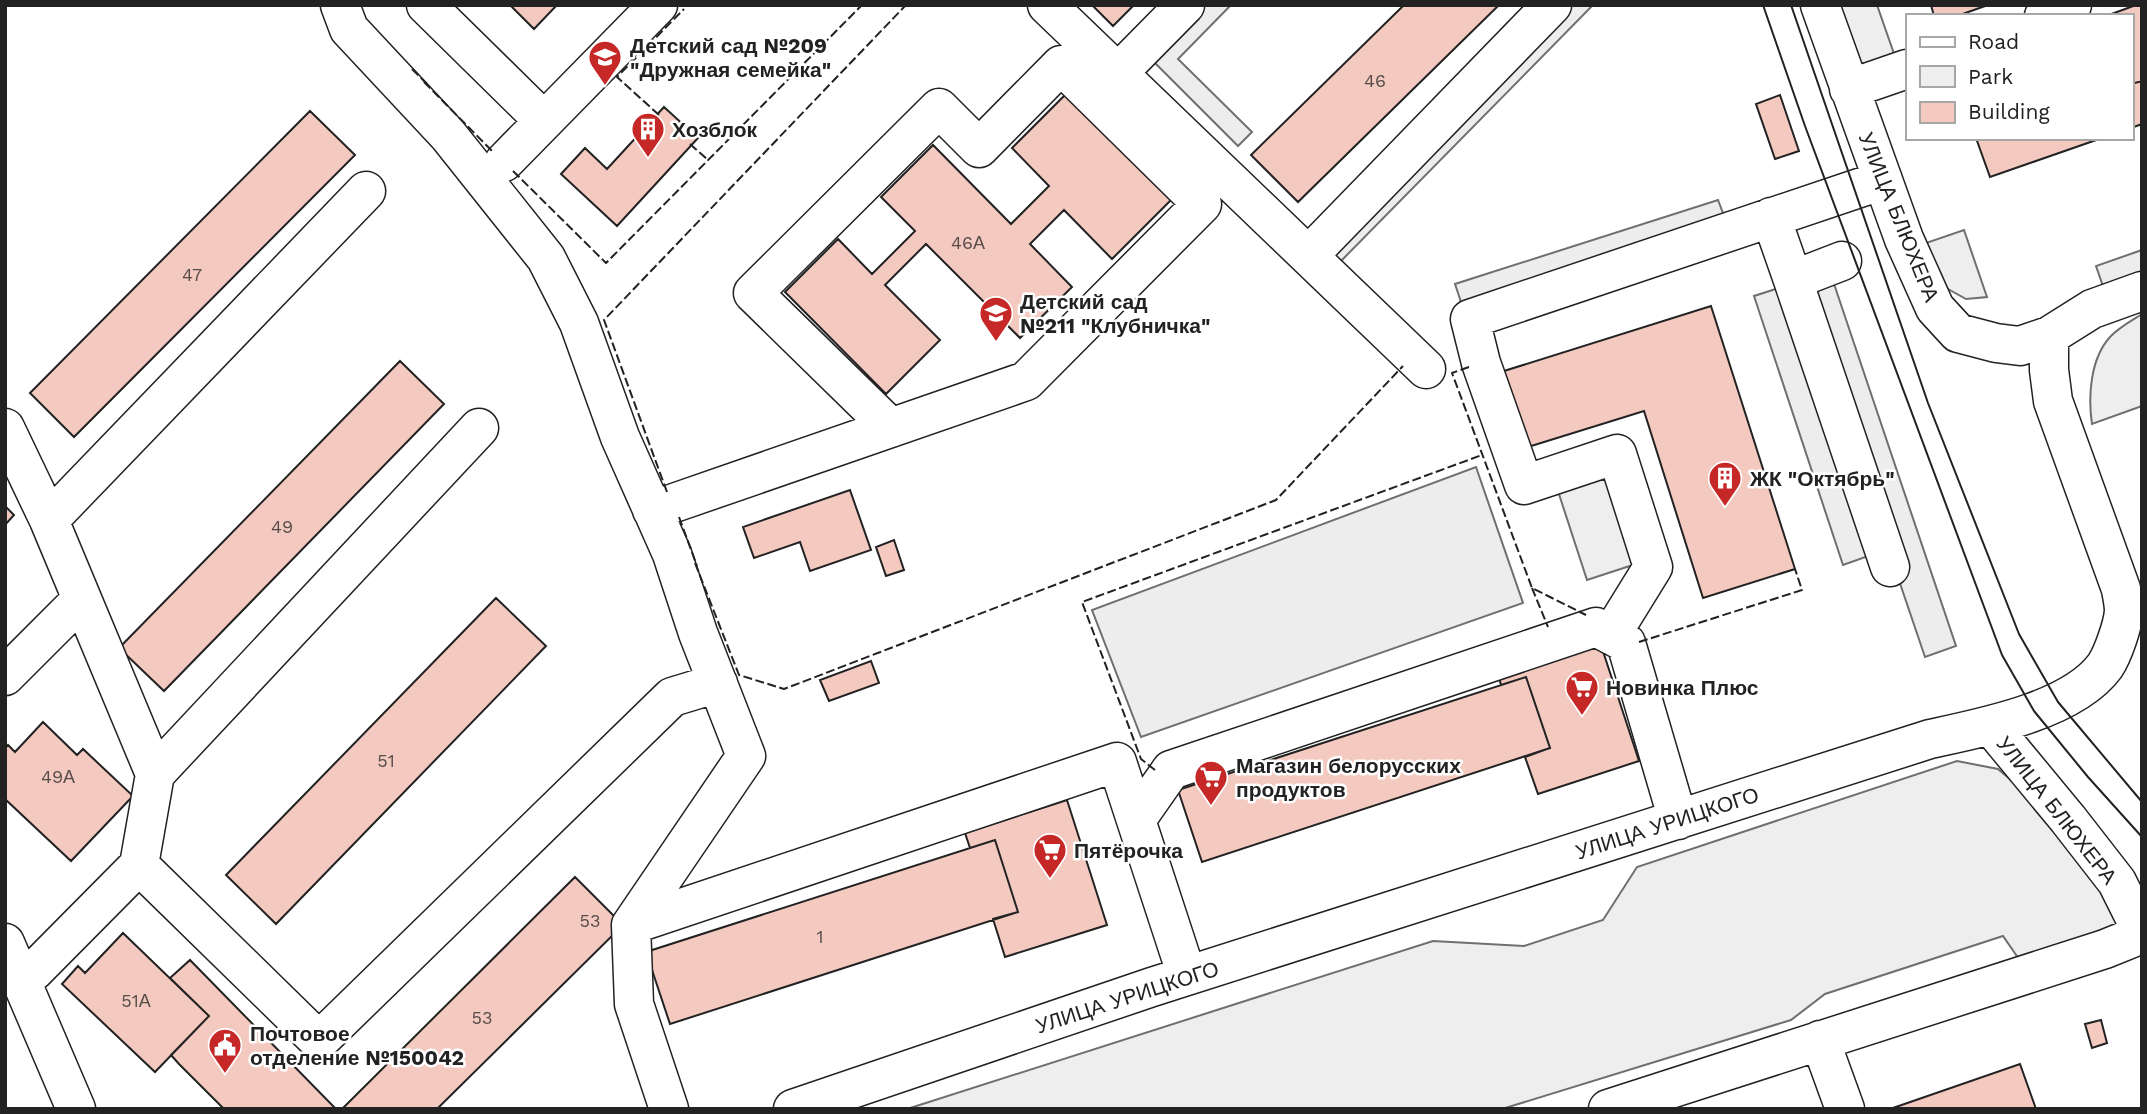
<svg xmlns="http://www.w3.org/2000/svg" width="2147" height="1114" viewBox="0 0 2147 1114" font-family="'Work Sans',sans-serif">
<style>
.green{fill:#eee;stroke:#6f6f6f;stroke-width:2}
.parking{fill:#ededed;stroke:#6f6f6f;stroke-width:2}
.building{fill:#f3c9c0;stroke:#222;stroke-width:2}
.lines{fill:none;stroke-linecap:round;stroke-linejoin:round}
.minor-casing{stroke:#222;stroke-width:41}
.minor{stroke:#fff;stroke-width:38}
.tram{stroke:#222;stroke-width:2}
.fence{stroke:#222;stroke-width:2;stroke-dasharray:9 3.5;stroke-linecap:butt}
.labels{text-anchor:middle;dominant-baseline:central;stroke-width:5;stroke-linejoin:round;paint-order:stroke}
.number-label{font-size:18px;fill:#564c4a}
.poi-label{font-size:21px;font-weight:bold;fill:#222;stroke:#fff;text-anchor:start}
.street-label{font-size:21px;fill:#222;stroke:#fff}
</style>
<rect width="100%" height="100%" fill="#fff"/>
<path class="green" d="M1840,5H1877L1900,71L1868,83Z
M1964,230L1987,297L1966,299L1948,289L1934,276L1923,244Z
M2142,314V406L2092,424C2088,397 2090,359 2110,337C2118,328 2131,321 2142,314Z
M1614,466L1645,561L1587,580L1556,485Z
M1957,761L1998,769L2039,804L2104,893L2124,930L2021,962L2003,936L1825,994L1791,1020L1502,1109H907L1433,941L1524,946L1603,920L1637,867Z"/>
<path class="parking" d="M1203,5H1231L1178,59L1252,132L1238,146L1150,58Z
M1562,5H1593L1340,262L1324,247Z
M1718,200L1726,221L1462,305L1455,284Z
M2142,250V276L2104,289L2096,266Z
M1830,272L1956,646L1925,657L1798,283Z
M1788,285L1877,553L1843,565L1754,296Z
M1476,467L1523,603L1141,737L1092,610Z"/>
<path class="building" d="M510,5H557L534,29Z
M1092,5H1134L1113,26Z
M1404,5H1499L1298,202L1251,155Z
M1931,5H1988L1957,16H1934Z
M2136,5H2142V124L2131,128V16H2106Z
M2142,81V124L2131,128V84Z
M1070,90L1175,196L1112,259L1064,210L1030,244L1072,287L1020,338L926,244L885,285L940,340L886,394L785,292L838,239L872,274L915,231L881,197L933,145L1011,224L1049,186L1012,148Z
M1780,95L1799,151L1775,159L1756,104Z
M664,107L698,138L617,226L561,174L585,148L607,169Z
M310,111L355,155L74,437L30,393Z
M1976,138H2102L1990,177Z
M1976,138H2102L1990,177Z
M1711,306L1795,569L1703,598L1644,411L1528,447L1504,371Z
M400,361L444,404L164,691L119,648Z
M850,490L871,550L810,571L800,542L754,558L743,527Z
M5,506L14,515L5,525Z
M894,540L904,570L886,576L876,547Z
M496,598L546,646L276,924L226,875Z
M1598,636L1639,761L1538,794L1525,757L1550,748L1526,677L1501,685L1497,670Z
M871,661L879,683L829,701L820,680Z
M1526,677L1550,748L1202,862L1178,790Z
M43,722L77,755L83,749L133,796L71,861L5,799V748L8,745L15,752Z
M1067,800L1107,925L1005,957L993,919L1018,912L995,840L970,848L965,833Z
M995,840L1018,912L670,1024L646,952Z
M575,877L623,925L437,1109H342Z
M123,933L209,1016L155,1072L62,984L78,966L85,973Z
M190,960L285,1057L336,1109H224L179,1064L171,1055L209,1016L170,978Z
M2101,1020L2107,1043L2092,1048L2085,1024Z
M2020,1064L2036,1109H1890Z"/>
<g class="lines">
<defs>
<path id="minor" d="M340,5L349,29L448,135L546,258L579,323L620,437L672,554L698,633L746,756L631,925L634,1004L669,1109
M426,5L544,121
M1047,5L1426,369
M1820,5L1904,239L1935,308L1958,333L1996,343L2020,346L2049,336L2092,309L2142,291
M2044,16L2072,5
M1117,74L1185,5
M1849,89L1907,69
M504,162L658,5
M1771,217L1793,280
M1309,255L1552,5
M1842,261L1793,280L1890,567
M5,428L49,520L155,774L139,865L34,971
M652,510L671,504L1026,381L1202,204L1061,65L979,148L939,108L753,293L891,428
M49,520L366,191
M1611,635L1653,567L1617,454L1524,485L1481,363L1470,319L1883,180
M5,676L82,599
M1991,726L2068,819L2117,882L2142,932
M155,774L479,428
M1136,820L1171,770L1596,627L1626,643L1678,820
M139,865L319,1041L672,697L718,683
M631,925L1117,762L1187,976
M5,943L76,1109
M1820,1040L1845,1109
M793,1109L1152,987L1930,739C1981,728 2072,711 2105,666C2113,654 2123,625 2124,611C2124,604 2122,596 2121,589L2053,401L2049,370V336
M1608,1109L2105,949L2142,934"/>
</defs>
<use href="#minor" class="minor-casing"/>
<use href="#minor" class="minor"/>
<path class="tram" d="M1763,5L1805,126L2002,655L2034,711L2088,777L2142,837
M1791,5L1928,403L2019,634L2058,702L2142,802"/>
<path class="fence" d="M412,69L427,84
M424,82L493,152
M659,115L617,77L684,9
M690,144L708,160
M513,171L606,263L862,5
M1469,367L1452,373L1532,588L1586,615
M667,492L604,320L906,5
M679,517L697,566
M695,563L739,675L784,689L1276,500L1403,366
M1532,588L1548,627
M1639,642L1802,590L1795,569
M1155,770L1141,759L1082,602L1482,455"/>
</g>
<defs>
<symbol id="school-pin" viewBox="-11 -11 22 30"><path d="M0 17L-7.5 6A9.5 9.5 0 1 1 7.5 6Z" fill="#c62828" stroke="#fff"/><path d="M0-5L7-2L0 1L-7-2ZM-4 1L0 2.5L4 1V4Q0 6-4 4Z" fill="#fff"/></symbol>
<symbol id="building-pin" viewBox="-11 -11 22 30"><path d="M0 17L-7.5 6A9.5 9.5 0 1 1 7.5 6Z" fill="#c62828" stroke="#fff"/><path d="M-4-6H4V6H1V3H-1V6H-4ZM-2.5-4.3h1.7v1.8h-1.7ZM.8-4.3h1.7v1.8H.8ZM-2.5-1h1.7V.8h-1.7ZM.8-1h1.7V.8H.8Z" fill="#fff"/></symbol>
<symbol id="supermarket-pin" viewBox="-11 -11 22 30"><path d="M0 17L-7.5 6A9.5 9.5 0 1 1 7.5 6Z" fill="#c62828" stroke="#fff"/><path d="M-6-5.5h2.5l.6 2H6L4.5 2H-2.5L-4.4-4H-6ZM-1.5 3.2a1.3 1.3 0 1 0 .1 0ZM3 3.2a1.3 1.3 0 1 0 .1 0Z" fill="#fff"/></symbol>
<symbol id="civic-pin" viewBox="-11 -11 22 30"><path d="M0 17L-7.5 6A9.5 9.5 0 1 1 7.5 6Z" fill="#c62828" stroke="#fff"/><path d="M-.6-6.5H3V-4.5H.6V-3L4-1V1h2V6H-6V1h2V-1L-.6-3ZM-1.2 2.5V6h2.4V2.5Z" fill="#fff"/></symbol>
</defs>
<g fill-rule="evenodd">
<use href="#school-pin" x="586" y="38" width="38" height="52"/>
<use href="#building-pin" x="629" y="110" width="38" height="52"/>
<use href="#school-pin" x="977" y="294" width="38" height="52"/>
<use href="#building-pin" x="1706" y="459" width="38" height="52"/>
<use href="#supermarket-pin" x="1563" y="668" width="38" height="52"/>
<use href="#supermarket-pin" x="1192" y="758" width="38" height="52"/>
<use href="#supermarket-pin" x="1031" y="831" width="38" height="52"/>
<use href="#civic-pin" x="206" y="1026" width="38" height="52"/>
</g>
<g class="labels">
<g class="number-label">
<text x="1375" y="80">46</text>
<text x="968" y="242">46А</text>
<text x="192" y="274">47</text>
<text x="282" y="526">49</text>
<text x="386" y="760">51</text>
<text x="58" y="776">49А</text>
<text x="590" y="920">53</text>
<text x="820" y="936">1</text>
<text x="136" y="1000">51А</text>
<text x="482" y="1017">53</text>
</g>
<g class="poi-label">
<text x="630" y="45">Детский сад №209<tspan x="630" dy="24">"Дружная семейка"</tspan></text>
<text x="672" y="129">Хозблок</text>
<text x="1020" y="301">Детский сад<tspan x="1020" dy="24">№211 "Клубничка"</tspan></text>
<text x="1750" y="478">ЖК "Октябрь"</text>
<text x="1606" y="687">Новинка Плюс</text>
<text x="1236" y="765">Магазин белорусских<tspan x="1236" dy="24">продуктов</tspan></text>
<text x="1074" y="850">Пятёрочка</text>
<text x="250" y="1033">Почтовое<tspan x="250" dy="24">отделение №150042</tspan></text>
</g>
<g class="street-label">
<text transform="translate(1899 217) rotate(68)">УЛИЦА БЛЮХЕРА</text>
<text transform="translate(2057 810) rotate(52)">УЛИЦА БЛЮХЕРА</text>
<text transform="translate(1667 823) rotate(-18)">УЛИЦА УРИЦКОГО</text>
<text transform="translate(1127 997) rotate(-18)">УЛИЦА УРИЦКОГО</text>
</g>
</g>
<rect width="2147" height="1114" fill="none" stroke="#222222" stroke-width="14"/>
<rect x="1906" y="14" width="228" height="126" fill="#ffffff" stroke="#a7a7a7" stroke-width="2"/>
<rect x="1920" y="37" width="35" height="10" fill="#ffffff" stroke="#a7a7a7" stroke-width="2"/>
<text x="1968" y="49" font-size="21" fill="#222222">Road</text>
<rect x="1920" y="66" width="35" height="21" fill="#eeeeee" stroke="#a7a7a7" stroke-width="2"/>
<text x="1968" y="84" font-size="21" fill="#222222">Park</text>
<rect x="1920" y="102" width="35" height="21" fill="#f3c9c0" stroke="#a7a7a7" stroke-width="2"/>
<text x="1968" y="119" font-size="21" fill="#222222">Building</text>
</svg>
